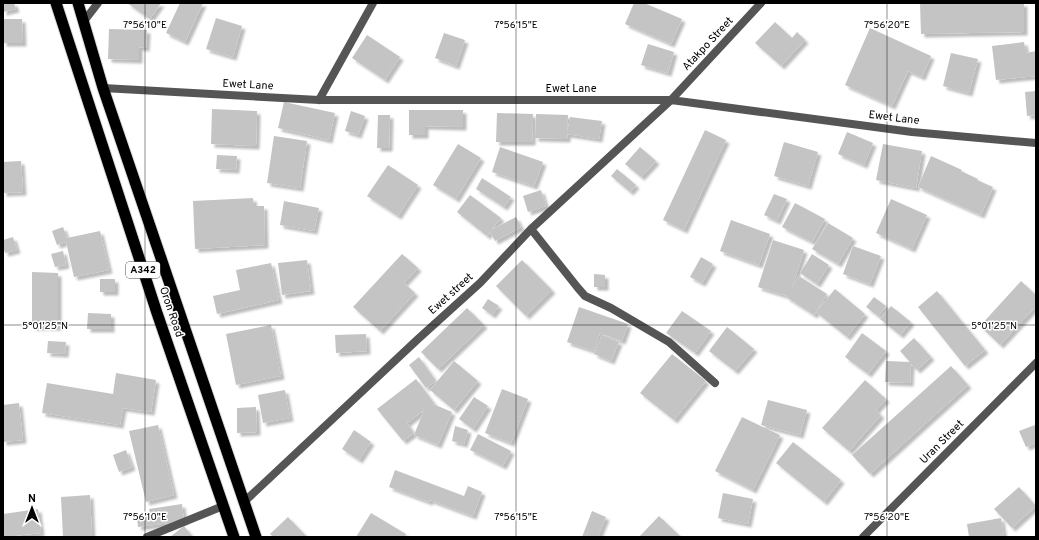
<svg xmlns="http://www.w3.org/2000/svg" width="1039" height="540" viewBox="0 0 1039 540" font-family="Overpass,sans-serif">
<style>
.building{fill:#c4c4c4;filter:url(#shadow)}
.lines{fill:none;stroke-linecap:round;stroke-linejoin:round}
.trunk-casing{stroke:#dbdbdb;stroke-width:13}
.minor{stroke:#555;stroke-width:8}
.tertiary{stroke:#555;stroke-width:8}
.trunk{stroke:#000;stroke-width:11}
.ticks{fill:none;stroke:#000;stroke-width:1;stroke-opacity:0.45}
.labels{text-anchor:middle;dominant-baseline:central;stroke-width:3;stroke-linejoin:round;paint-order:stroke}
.shield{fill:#fff;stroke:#4c4c4c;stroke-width:1}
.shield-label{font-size:10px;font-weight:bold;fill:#000}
.street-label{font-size:11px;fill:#000;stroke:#fff}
.ticks-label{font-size:10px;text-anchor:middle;fill:#000;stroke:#fff;stroke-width:3;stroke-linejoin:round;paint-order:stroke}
</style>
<defs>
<filter id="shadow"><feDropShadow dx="3.5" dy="3.5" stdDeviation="1" flood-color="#0004"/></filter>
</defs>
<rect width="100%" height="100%" fill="#fff"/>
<path class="building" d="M3,3H14L16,9L3,12Z
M127,3H161L150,19Z
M180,3H203L185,42L166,33Z
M634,3H644L682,19L671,44L625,24Z
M920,3H1024V32L921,34Z
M216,18L242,26L233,57L206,49Z
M3,19H22L23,43H3Z
M775,22L792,38L797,32L805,40L781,66L755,43Z
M870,28L931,56L922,77L908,71L892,106L845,85Z
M109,29L147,30L146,48L139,47V60L108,59Z
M444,33L465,40L456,66L435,58Z
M367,35L400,57L385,80L352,58Z
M1024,42L1026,53L1036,51V76L996,80L992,46Z
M648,44L674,52L668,73L641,65Z
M951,53L978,59L969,93L943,86Z
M1036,91V115L1027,116L1025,92Z
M284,102L335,113L329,140L278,128Z
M212,109L257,111L256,146L211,144Z
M409,110H463V127L425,126V135H409Z
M351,111L365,116L358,135L345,131Z
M497,113L533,114L532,142H496Z
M536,114L568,115L567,139L535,138Z
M378,115H390L389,148H377Z
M570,117L602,121L599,139L567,134Z
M705,130L726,140L684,230L663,220Z
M847,132L873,143L864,165L838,154Z
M274,136L307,141L300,188L267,183Z
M784,142L818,152L808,186L774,176Z
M458,144L481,158L456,199L433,185Z
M883,144L922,151L916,188L876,180Z
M500,147L543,162L534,186L492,172Z
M640,147L656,161L641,177L625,164Z
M217,155L237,156L236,170L216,169Z
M931,156L962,170L961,171L978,179L977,180L993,187L981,215L918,187Z
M21,161L23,192L3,193V162Z
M388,165L418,185L398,216L367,196Z
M617,169L636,185L630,192L611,176Z
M482,178L511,197L504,207L476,189Z
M541,190L546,206L528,212L523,196Z
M774,194L787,199L777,221L764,215Z
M470,195L501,218L491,230L516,217L521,227L495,241L490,232L487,236L457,212Z
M253,198L254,206H264L265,245L195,249L193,201Z
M891,199L927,215L912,249L876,233Z
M284,201L319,208L314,231L280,225Z
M795,203L825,219L812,242L782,227Z
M731,220L770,234L759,265L720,251Z
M828,223L853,238L838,264L812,249Z
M63,227L67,238L100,231L109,270L74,277L66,242L57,245L52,231Z
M13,237L17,250L5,253L3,246V240Z
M773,240L804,250L792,288L799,276L827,294L814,315L786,297L787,296L758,287Z
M853,246L881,256L870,284L843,274Z
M63,251L66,265L55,267L51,254Z
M402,254L418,268L404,283L415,293L380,331L353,307Z
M812,254L829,265L817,284L800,273Z
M701,257L713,264L702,283L690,277Z
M307,260L311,291L282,295L278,263Z
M522,260L552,290L526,316L496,286Z
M271,263L279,300L217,314L213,296L240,290L236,270Z
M32,272L58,273V327H32Z
M594,274L605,275V287H594Z
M100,279H115V292H100Z
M1021,281L1036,295V306L1000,345L980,326Z
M835,289L865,314L847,337L816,312Z
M937,291L985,350L965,366L918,307Z
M874,297L886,306L878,316L866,307Z
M488,299L499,306L492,315L482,308Z
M891,306L911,322L900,335L880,319Z
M579,307L628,324L622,341L600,333L594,351L567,342Z
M467,308L484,325L438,369L421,352Z
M682,311L711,331L695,353L666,333Z
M88,313L111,314V329H87Z
M271,325L281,376L236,385L226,334Z
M727,327L754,349L735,371L709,351Z
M862,333L886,351L868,374L845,357Z
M366,334L367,351L336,353L335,335Z
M602,335L619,342L611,361L594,354Z
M914,338L931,357L917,370L911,364L910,383L885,382L886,361L910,362L900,351Z
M48,341L66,342L65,354L47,353Z
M672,354L706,381L674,420L640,393Z
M419,357L436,381L426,388L409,365Z
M454,361L478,381L454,410L430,390Z
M951,366L968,385L870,474L852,455Z
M116,373L156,380L151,412L123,408L120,425L42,413L47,383L113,394Z
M416,379L434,403L433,404L452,412L438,445L414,435L424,410L407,423L414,433L403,441L377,409Z
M865,380L886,399L876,410L881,415L849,451L822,428Z
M502,389L528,399L511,443L485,433Z
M285,390L290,418L263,423L258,395Z
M474,397L488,406L473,429L459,419Z
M768,400L807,410L800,435L761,425Z
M19,403L23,440L3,442V405Z
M256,407L257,432L237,433V408Z
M742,417L780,435L753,490L715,471Z
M158,425L174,495L146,502L129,431Z
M1035,425L1036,429V443L1026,447L1019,431Z
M455,426L468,430L464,444L452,441Z
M354,430L371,442L359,460L342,449Z
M478,434L511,451L503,466L470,450Z
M793,442L841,480L824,502L776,463Z
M126,450L132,467L119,472L113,455Z
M395,470L464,496L468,486L482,492L473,516L430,500L429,502L389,487Z
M1019,487L1036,506L1012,528L994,509Z
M723,493L753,499L748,524L718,518Z
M90,495L92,537H63L61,497Z
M182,504L184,521L138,527L137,518L150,516L149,509Z
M38,509L41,533L3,537V514Z
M592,511L606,517L598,537H582Z
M371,513L406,534L404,537H356Z
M659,516L681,537H639Z
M288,517L307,537H273L270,534Z
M1001,518L1004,537H969L967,524Z
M184,526L193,537H170Z"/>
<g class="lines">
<defs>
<path id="trunk" d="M56,3L157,313L234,537
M78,3L103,88L256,537"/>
</defs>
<use href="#trunk" class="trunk-casing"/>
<path class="minor" d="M84,21L98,3
M103,88L319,100H671L912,132L1036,143
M319,100L373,3
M531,229L578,288L585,296L611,308L669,342L715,383
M244,502L418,339L480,283L531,229L671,100L761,3
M147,537L223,506"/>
<path class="tertiary" d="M863,537L1036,363"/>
<use href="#trunk" class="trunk"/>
</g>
<path class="ticks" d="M145,3V537M516,3V537M887,3V537M3,325H1036"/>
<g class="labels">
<rect class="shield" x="126" y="262" width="34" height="16" rx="3"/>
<g class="shield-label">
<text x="143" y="270">A342</text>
</g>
<g class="street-label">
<text transform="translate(708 44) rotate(-47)">Atakpo Street</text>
<text transform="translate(248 85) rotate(3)">Ewet Lane</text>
<text x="571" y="89">Ewet Lane</text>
<text transform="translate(894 118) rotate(7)">Ewet Lane</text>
<text transform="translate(451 294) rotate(-42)">Ewet street</text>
<text transform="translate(171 312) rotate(71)">Oron Road</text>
<text transform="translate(942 442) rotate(-45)">Uran Street</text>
</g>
</g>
<g class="ticks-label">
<text x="145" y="28">7°56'10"E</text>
<text x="516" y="28">7°56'15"E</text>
<text x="887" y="28">7°56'20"E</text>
<text x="45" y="329">5°01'25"N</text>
<text x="994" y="329">5°01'25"N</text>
<text x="145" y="520">7°56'10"E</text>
<text x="516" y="520">7°56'15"E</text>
<text x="887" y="520">7°56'20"E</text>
</g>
<rect width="1039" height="540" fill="none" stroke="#000000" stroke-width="8"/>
<g transform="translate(32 508)" stroke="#ffffff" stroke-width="3" paint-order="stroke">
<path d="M0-3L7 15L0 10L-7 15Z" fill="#000000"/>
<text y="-6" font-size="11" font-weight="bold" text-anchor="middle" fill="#000000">N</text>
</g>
</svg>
